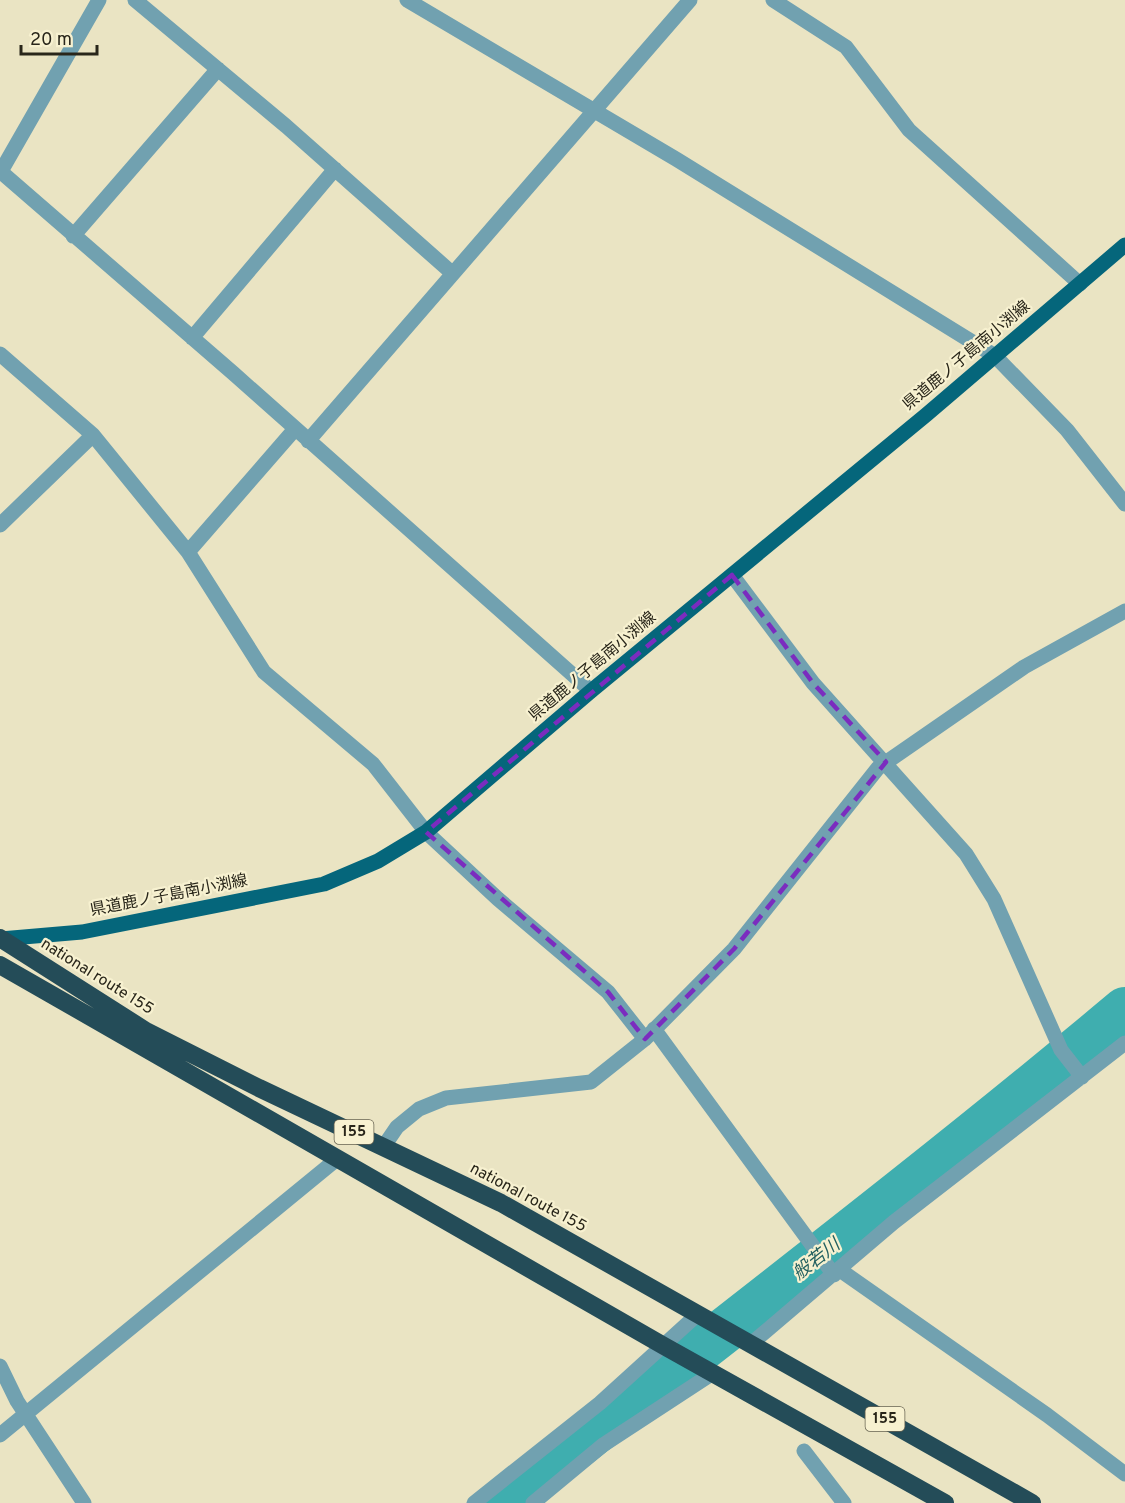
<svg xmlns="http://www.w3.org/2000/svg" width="1125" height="1503" viewBox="0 0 1125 1503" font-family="Overpass,'Noto Sans JP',sans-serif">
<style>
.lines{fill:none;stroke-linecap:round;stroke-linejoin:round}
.river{stroke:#3faeaf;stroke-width:46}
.minor{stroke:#71a1b0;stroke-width:15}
.major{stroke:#05667b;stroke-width:15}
.highway{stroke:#244c58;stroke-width:18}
.marked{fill:none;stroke:#7b2cbf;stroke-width:4.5;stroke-dasharray:12 8;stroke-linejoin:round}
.labels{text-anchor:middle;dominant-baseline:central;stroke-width:4.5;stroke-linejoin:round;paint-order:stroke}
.shield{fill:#f7f1d0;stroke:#676351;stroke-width:1.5}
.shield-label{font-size:15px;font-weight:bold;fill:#29261a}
.street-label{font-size:16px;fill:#29261a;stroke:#f7f1d0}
.water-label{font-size:18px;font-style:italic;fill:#236060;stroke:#f7f1d0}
</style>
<rect width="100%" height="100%" fill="#eae4c3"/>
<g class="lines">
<path class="river" d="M504,1503C712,1339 922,1180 1125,1010"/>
<path class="minor" d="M135,0L286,126L452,273
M407,0L676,159L995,356L1067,430L1125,504
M773,0L846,47L909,130L1080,284
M0,171L233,373L591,691
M0,173L99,0
M73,236L218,69
M192,338L335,169
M0,354L93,435L188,552L264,672L373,764L426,832L498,899L608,992L645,1039
M308,441L690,0
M0,525L93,435
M188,552L295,429
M732,575L813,683L966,854L994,899L1061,1050L1082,1077
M654,1029L834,1275
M384,1146L397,1127L419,1109L446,1098L591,1082L645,1039L734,949L878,768L1024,667L1125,611
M840,1270L1047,1415L1125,1474
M752,1343L894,1222L1125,1043
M0,1366L17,1401L84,1503
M0,1435L337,1159
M804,1451L844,1503
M474,1503L600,1403L698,1314
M533,1503L603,1445L713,1373"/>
<path class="major" d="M0,939L82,932L324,884L378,861L426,832L591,691L926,415L1125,245"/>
<path class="highway" d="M0,938L146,1031L259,1088L501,1203L1032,1503
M0,965L664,1346L945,1503"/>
</g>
<path class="marked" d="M732,575L813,683L886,762L734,949L645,1039L608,992L426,832Z"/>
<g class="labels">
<g class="shield">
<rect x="334.5" y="1120" width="39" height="24" rx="4.5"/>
<rect x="865.5" y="1407" width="39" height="24" rx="4.5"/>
</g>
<g class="shield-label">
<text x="354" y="1132">155</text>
<text x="885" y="1419">155</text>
</g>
<g class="street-label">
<text transform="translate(967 356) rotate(-40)">県道鹿ノ子島南小渕線</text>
<text transform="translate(593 667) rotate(-40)">県道鹿ノ子島南小渕線</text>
<text transform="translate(169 896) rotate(-11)">県道鹿ノ子島南小渕線</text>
<text transform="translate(97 977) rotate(32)">national route 155</text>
<text transform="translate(528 1198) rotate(28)">national route 155</text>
</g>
<g class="water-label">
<text transform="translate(817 1260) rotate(-38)">般若川</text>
</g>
</g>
<path d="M21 45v9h76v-9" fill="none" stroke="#29261a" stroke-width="3"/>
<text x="30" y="45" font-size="18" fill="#29261a" stroke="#f7f1d0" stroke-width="4.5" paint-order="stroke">20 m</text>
</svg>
